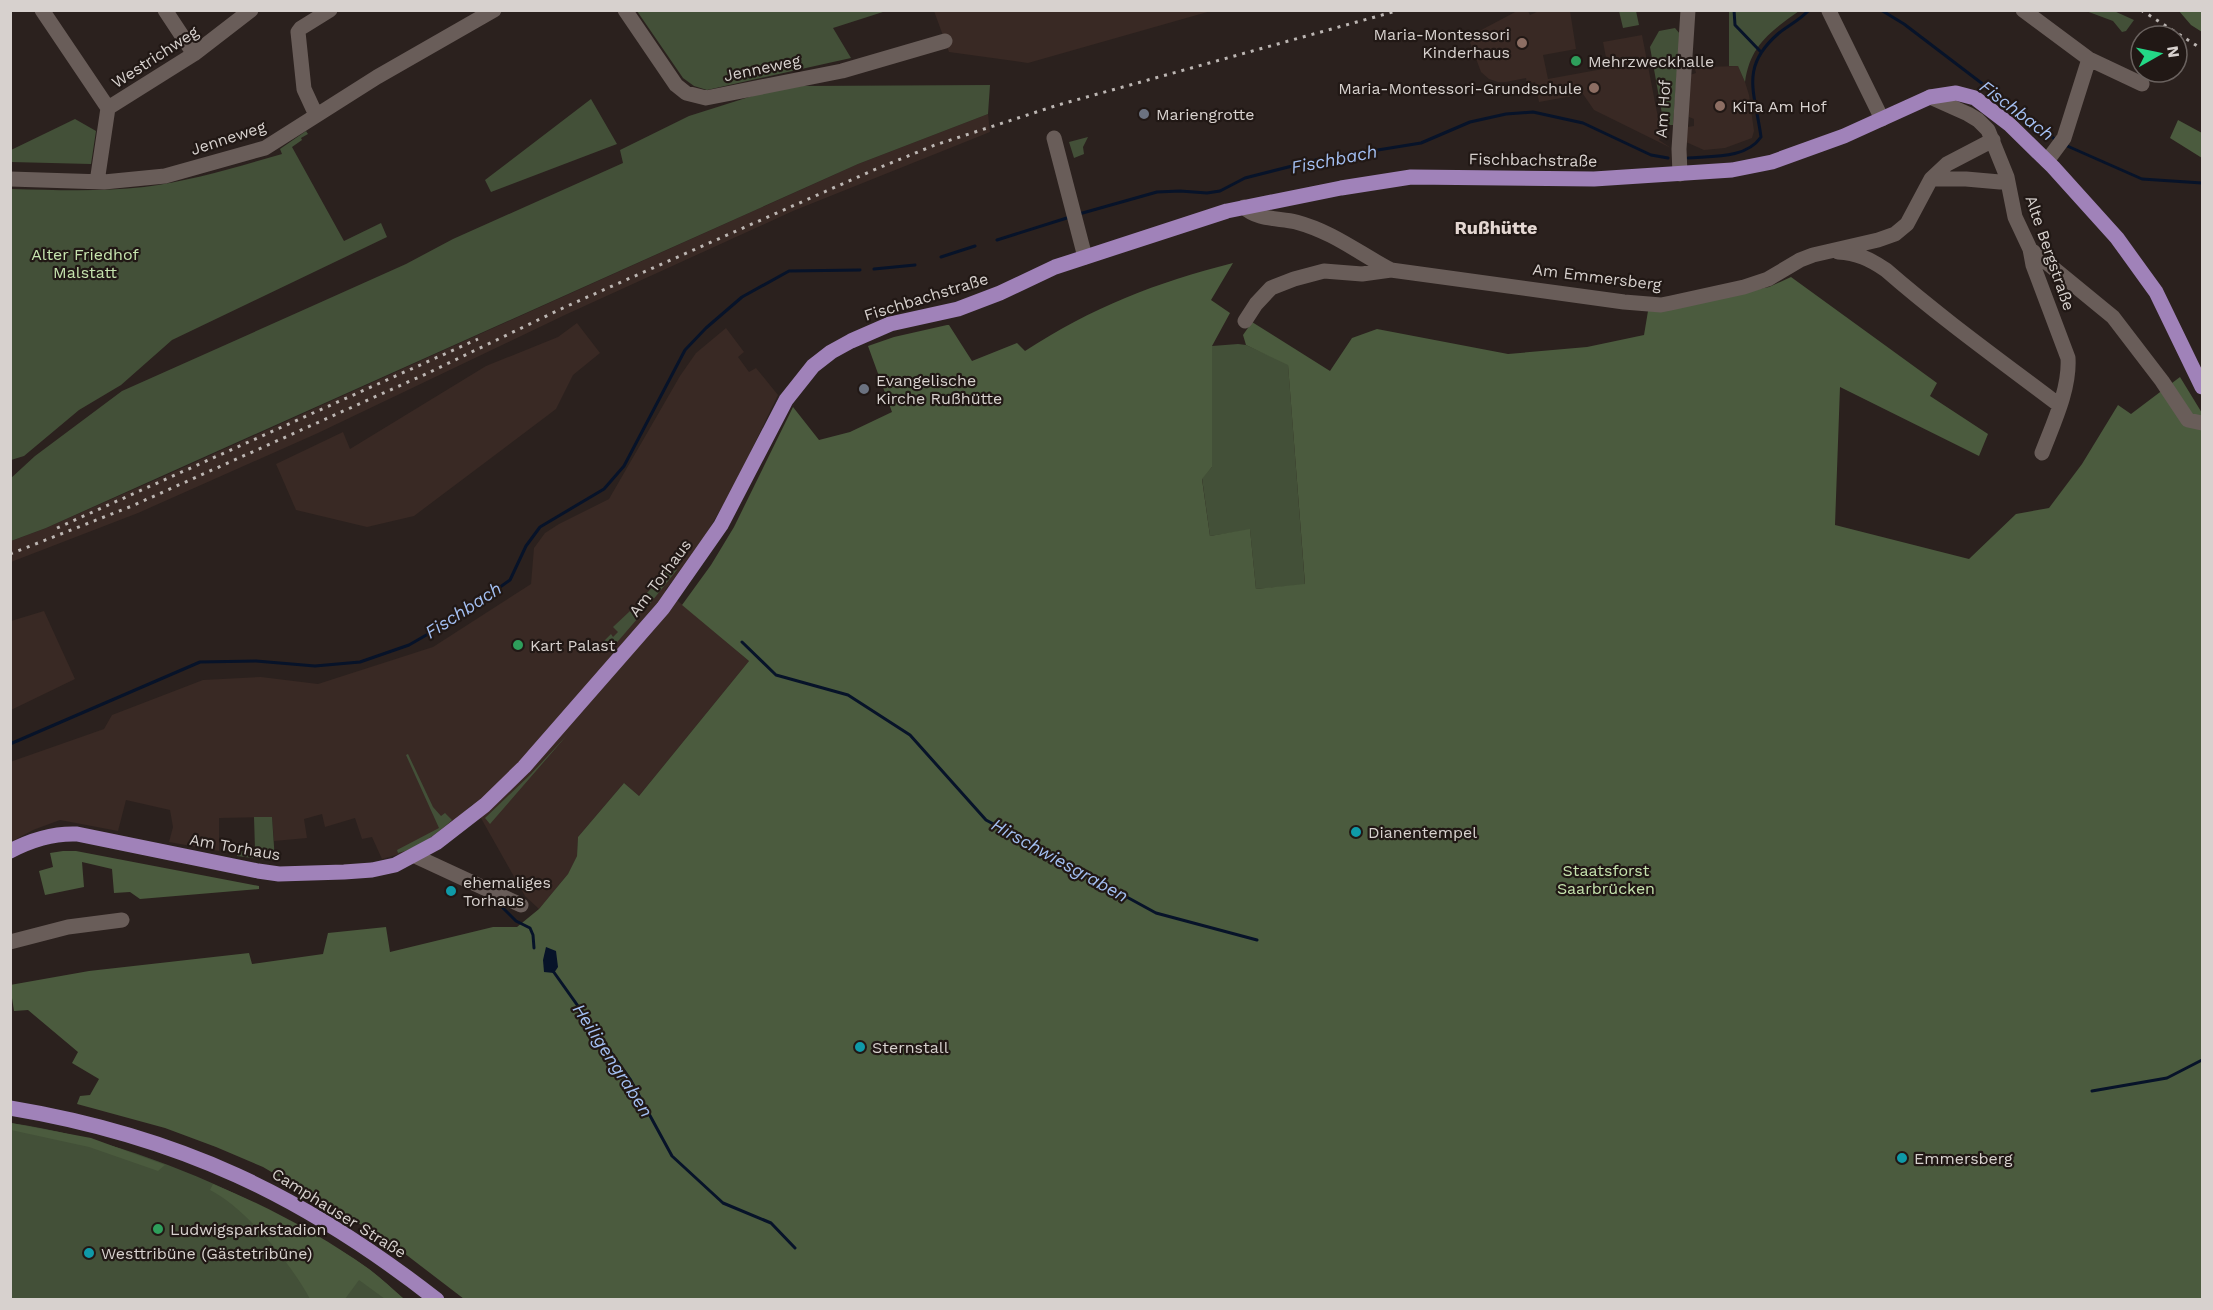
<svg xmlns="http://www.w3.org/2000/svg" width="2213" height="1310" viewBox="0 0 2213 1310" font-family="'Work Sans',sans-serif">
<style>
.built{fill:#392924}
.green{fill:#435038}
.forest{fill:#4b5b3e}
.water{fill:#071329}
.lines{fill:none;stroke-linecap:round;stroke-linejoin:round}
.stream{stroke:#071329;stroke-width:3}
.minor{stroke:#695d59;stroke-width:15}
.major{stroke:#a082b9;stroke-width:15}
.rail{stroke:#bcb6b3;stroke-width:3;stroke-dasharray:3 6;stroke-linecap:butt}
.education-dot{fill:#8d6e63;stroke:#211815;stroke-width:2}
.leisure-dot{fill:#2e9e5b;stroke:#211815;stroke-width:2}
.worship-dot{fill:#6b7280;stroke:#211815;stroke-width:2}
.culture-dot{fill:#0f9aa8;stroke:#211815;stroke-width:2}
.labels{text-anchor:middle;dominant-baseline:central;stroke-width:4.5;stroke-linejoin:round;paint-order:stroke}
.poi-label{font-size:16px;fill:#d7d1ce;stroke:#211815;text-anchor:start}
.street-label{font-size:16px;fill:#d7d1ce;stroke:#211815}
.park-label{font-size:16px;fill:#c6e4ae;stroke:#211815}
.water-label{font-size:18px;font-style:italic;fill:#a3bff2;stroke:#211815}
.neighbourhood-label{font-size:18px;font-weight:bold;fill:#e4d7d2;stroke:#211815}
</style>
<rect width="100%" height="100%" fill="#2b211e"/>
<path class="built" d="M1519,10L1528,11L1530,15L1539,11H1570L1576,49L1543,55L1548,79L1608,68L1603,42L1642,35L1660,128L1661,136L1659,140L1671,148L1594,110L1583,94L1539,102L1535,82L1527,84L1526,78L1506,82H1498L1489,79L1481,72L1468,37Z
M934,11H1211L1028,63L949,52Z
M1701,65L1706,67L1738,66L1745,82L1749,95L1754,131L1752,138L1725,148L1704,150L1686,142L1687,127L1694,126V119L1689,117L1690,75L1696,73L1694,66Z
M988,114L990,132L793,211L567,314L318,433L138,513L11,562V541L46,528L162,477L858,164Z
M577,323L600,353L573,375L556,409L414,516L367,527L296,510L276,464L343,432L350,449L486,366L558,337Z
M726,328L744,352L738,357L749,372L756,368L778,395L733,488L694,555L665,590L749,661L639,796L624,783L578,837L577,856L568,874L539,909L525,896L473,804L441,833L407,852L382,859L372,837L362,839L355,818L325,827L322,814L304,819L307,838L274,841L272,817L219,818V851L169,842L173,827L170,810L126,800L118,831L60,820L33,830L11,842L10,762L104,729L112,715L203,680L261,677L318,684L433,647L531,584L534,548L545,533L559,524L609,499L680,376L696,353Z
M44,611L75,679L11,710V621Z"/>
<path class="green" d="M637,11H886L833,28L851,58L707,90L694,86L683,78Z
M1619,11H1636L1639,25L1623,28Z
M1729,11H1799C1771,31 1750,45 1745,82L1738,66H1729Z
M2086,11H2114L2134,20L2126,31L2122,32L2113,21Z
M1675,28L1680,34L1673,125H1664L1650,47L1659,31Z
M990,85L988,114L858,164L46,528L11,541L10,479L35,456L122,391L310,307L406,264L453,239L623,163L620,150L689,116L765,92L802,86Z
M591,99L617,144L491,192L485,180Z
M75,119L96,131L91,164L11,162V150Z
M306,131L308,134L301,138L302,140L292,147L344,241L381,223L387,237L172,340L121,385L79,410L24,456L11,460V189C55,190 100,192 144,187C191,181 237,167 282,154L280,149Z
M1088,137L1083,147L1084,154L1074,158L1069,142Z
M1238,344L1246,345L1288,364L1305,585L1256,589L1250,530L1210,536L1202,478L1212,467V346Z
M672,565L677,570L644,611L637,604Z
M630,611L638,618L613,647L607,642L598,654V647L611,634L613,637L618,632L613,627Z
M568,734L490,824L485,818L531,774Z
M408,754L433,807L441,816L445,813L452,820C438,833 417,849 398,853L397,850L439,828L406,755Z
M254,817H272L275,861L237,856V852L255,849Z
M11,1123C112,1138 210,1177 300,1227C323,1240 348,1254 370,1270C382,1279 393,1290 404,1299L11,1300Z"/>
<path class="forest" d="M2179,11H2202V32L2191,25Z
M2178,120L2202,133V158L2170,138Z
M1233,263L1211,300L1230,313L1212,346V467L1202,479L1210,536L1250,529L1256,589L1305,584L1288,365L1246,345L1243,335L1252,322L1330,371L1352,338L1377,329L1508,354L1587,347L1644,335L1648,311L1769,287L1791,277L1937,383L1930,396L1988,434L1979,456L1840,387L1835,525L1969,559L2016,514L2049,508L2082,464L2118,405L2131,414L2180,377L2202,413V1299H464L387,1240L263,1167L216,1147L165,1128L77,1104L80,1096L90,1095L99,1079L72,1063L78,1052L28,1010L14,1011L10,985L89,971L249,953L252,964L323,954L328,933L386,927L390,952L493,927H517L539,909L568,874L577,856L578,837L624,783L639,796L749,661L682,605L711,565L734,527L793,407L819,440L850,432L892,412L868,346L894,337L947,325H949L972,361L1017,343L1025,351C1091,308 1157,282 1233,263Z
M63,851H76L259,886V889L140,899L130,892L114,893L112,869L82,862L84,887L45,895L39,871L53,867L50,853Z
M11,1123L91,1138L165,1165L158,1171L89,1147L11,1130Z
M213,1184C267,1206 321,1235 369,1269C381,1278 393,1289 404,1299H385L359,1280L345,1299H310C292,1265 245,1207 210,1190Z"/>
<path class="water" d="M546,947L556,951L558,967L554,973L544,972L543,960Z"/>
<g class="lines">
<path class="stream" d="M1734,10L1735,25L1760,51
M1881,10L1904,24L2056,140
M2065,145L2142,179L2202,183
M1688,158C1712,156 1746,159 1761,137C1755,92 1739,67 1779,33C1789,25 1800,20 1809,10
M1079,214L1157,192L1180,191L1207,193L1220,191L1245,178L1316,160L1421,143L1470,122L1506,114L1533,112L1583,123L1651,155L1668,158
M997,240L1070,217
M941,257L975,246
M874,269L915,265
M742,642L776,675L848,695L910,735L986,820L1156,913L1257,940
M10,744L200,662L256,661L315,666L360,662L409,645L461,615L510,580L526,546L540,527L604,489L624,466L685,350L706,328L742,297L789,271L860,270
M498,903L516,921L530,928L533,935L534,948
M553,971L630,1079L672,1156L723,1203L771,1223L795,1248
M2092,1091L2167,1078L2202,1060"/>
<path class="minor" d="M42,10L108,108
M165,10L194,54
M625,10L676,85L686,93L706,98L842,71L945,41
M2023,10L2089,59L2142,84
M1829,11L1882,119
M1930,97L1968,114L1978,120L1988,130L2007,177L2015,217L2030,249L2033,265L2068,358C2070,389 2053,424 2042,453
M108,108L194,54L251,10
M316,115L304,89L298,32L301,28L330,10
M1054,138L1085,257
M2047,161L2064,138L2089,59
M1680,174L1679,149L1688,10
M10,179L104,182L165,176L265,148L377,77L494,10
M1931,179H1966L2000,182
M97,182L108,108
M1244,207C1256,220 1279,218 1296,222C1333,232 1357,252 1391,270
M2030,249L2113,317L2162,381L2188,420L2202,423
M1838,252C1857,253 1870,259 1886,270C1941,318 2001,361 2059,405
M1245,321L1256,304L1271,288L1294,279L1324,271L1362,274L1391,270L1624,302L1661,305L1671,303L1744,287L1768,279L1800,260L1813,255L1878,240L1895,234L1907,224L1931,179L1947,164L1993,140
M415,856L521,905
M10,942L68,927L122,920"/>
<path class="major" d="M10,851C31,840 53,833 77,834L258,871L279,874L344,872L372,870L395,865L436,843L485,805L524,767L663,608L721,525L786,400L813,366L831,352L851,341L890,324L958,309L1000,293L1055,267L1227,211L1341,188L1411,177L1594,179L1732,170L1772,162L1844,136L1930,97L1956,93L1975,98L2009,124L2053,167L2117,238L2156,292L2202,387
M10,1108C178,1136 303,1195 437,1300"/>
<path class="rail" d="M2141,10L2202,49
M57,528L478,339
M10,554L132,506L428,373L565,307L876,169L935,145L1058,105L1400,10"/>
</g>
<g class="education-dot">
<circle cx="1522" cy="43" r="6"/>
<circle cx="1594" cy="88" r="6"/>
<circle cx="1720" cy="106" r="6"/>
</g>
<g class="leisure-dot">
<circle cx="1576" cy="61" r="6"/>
<circle cx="518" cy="645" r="6"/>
<circle cx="158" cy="1229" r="6"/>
</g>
<g class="worship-dot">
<circle cx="1144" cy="114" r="6"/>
<circle cx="864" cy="389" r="6"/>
</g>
<g class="culture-dot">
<circle cx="1356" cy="832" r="6"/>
<circle cx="451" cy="891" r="6"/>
<circle cx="860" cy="1047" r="6"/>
<circle cx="1902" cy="1158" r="6"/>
<circle cx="89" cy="1253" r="6"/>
</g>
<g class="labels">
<g class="poi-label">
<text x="1510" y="34" text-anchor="end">Maria-Montessori<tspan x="1510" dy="18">Kinderhaus</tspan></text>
<text x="1588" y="61">Mehrzweckhalle</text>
<text x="1582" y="88" text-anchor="end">Maria-Montessori-Grundschule</text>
<text x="1732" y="106">KiTa Am Hof</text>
<text x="1156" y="114">Mariengrotte</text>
<text x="876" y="380">Evangelische<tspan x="876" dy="18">Kirche Rußhütte</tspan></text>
<text x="530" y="645">Kart Palast</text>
<text x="1368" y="832">Dianentempel</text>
<text x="463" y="882">ehemaliges<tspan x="463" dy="18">Torhaus</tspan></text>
<text x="872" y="1047">Sternstall</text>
<text x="1914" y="1158">Emmersberg</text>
<text x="170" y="1229">Ludwigsparkstadion</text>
<text x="101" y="1253">Westtribüne (Gästetribüne)</text>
</g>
<g class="street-label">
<text transform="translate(155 57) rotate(-33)">Westrichweg</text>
<text transform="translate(762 68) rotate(-12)">Jenneweg</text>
<text transform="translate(1663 109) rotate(-86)">Am Hof</text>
<text transform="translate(228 138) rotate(-18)">Jenneweg</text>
<text transform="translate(1533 160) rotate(1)">Fischbachstraße</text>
<text transform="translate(2050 253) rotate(71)">Alte Bergstraße</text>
<text transform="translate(1597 277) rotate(7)">Am Emmersberg</text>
<text transform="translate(926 297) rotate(-17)">Fischbachstraße</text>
<text transform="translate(660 578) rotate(-53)">Am Torhaus</text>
<text transform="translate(235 847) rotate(10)">Am Torhaus</text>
<text transform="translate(339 1213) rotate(32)">Camphauser Straße</text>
</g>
<g class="park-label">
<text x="85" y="254">Alter Friedhof<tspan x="85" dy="18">Malstatt</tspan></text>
<text x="1606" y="870">Staatsforst<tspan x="1606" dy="18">Saarbrücken</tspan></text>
</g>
<g class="water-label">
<text transform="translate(2017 110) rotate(37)">Fischbach</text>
<text transform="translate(1334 159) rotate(-11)">Fischbach</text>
<text transform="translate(463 610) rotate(-33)">Fischbach</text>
<text transform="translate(1060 860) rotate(29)">Hirschwiesgraben</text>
<text transform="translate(613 1060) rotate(57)">Heiligengraben</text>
</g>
<g class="neighbourhood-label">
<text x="1496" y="227">Rußhütte</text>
</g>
</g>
<rect width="2213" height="1310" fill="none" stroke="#d7d1ce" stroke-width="24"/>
<g transform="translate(2159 54) rotate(81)"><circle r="28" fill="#211815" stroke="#6a625f" stroke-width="1.5"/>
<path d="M0-4.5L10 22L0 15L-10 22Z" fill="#23d886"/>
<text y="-9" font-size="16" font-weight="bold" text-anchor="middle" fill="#d7d1ce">N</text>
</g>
</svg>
